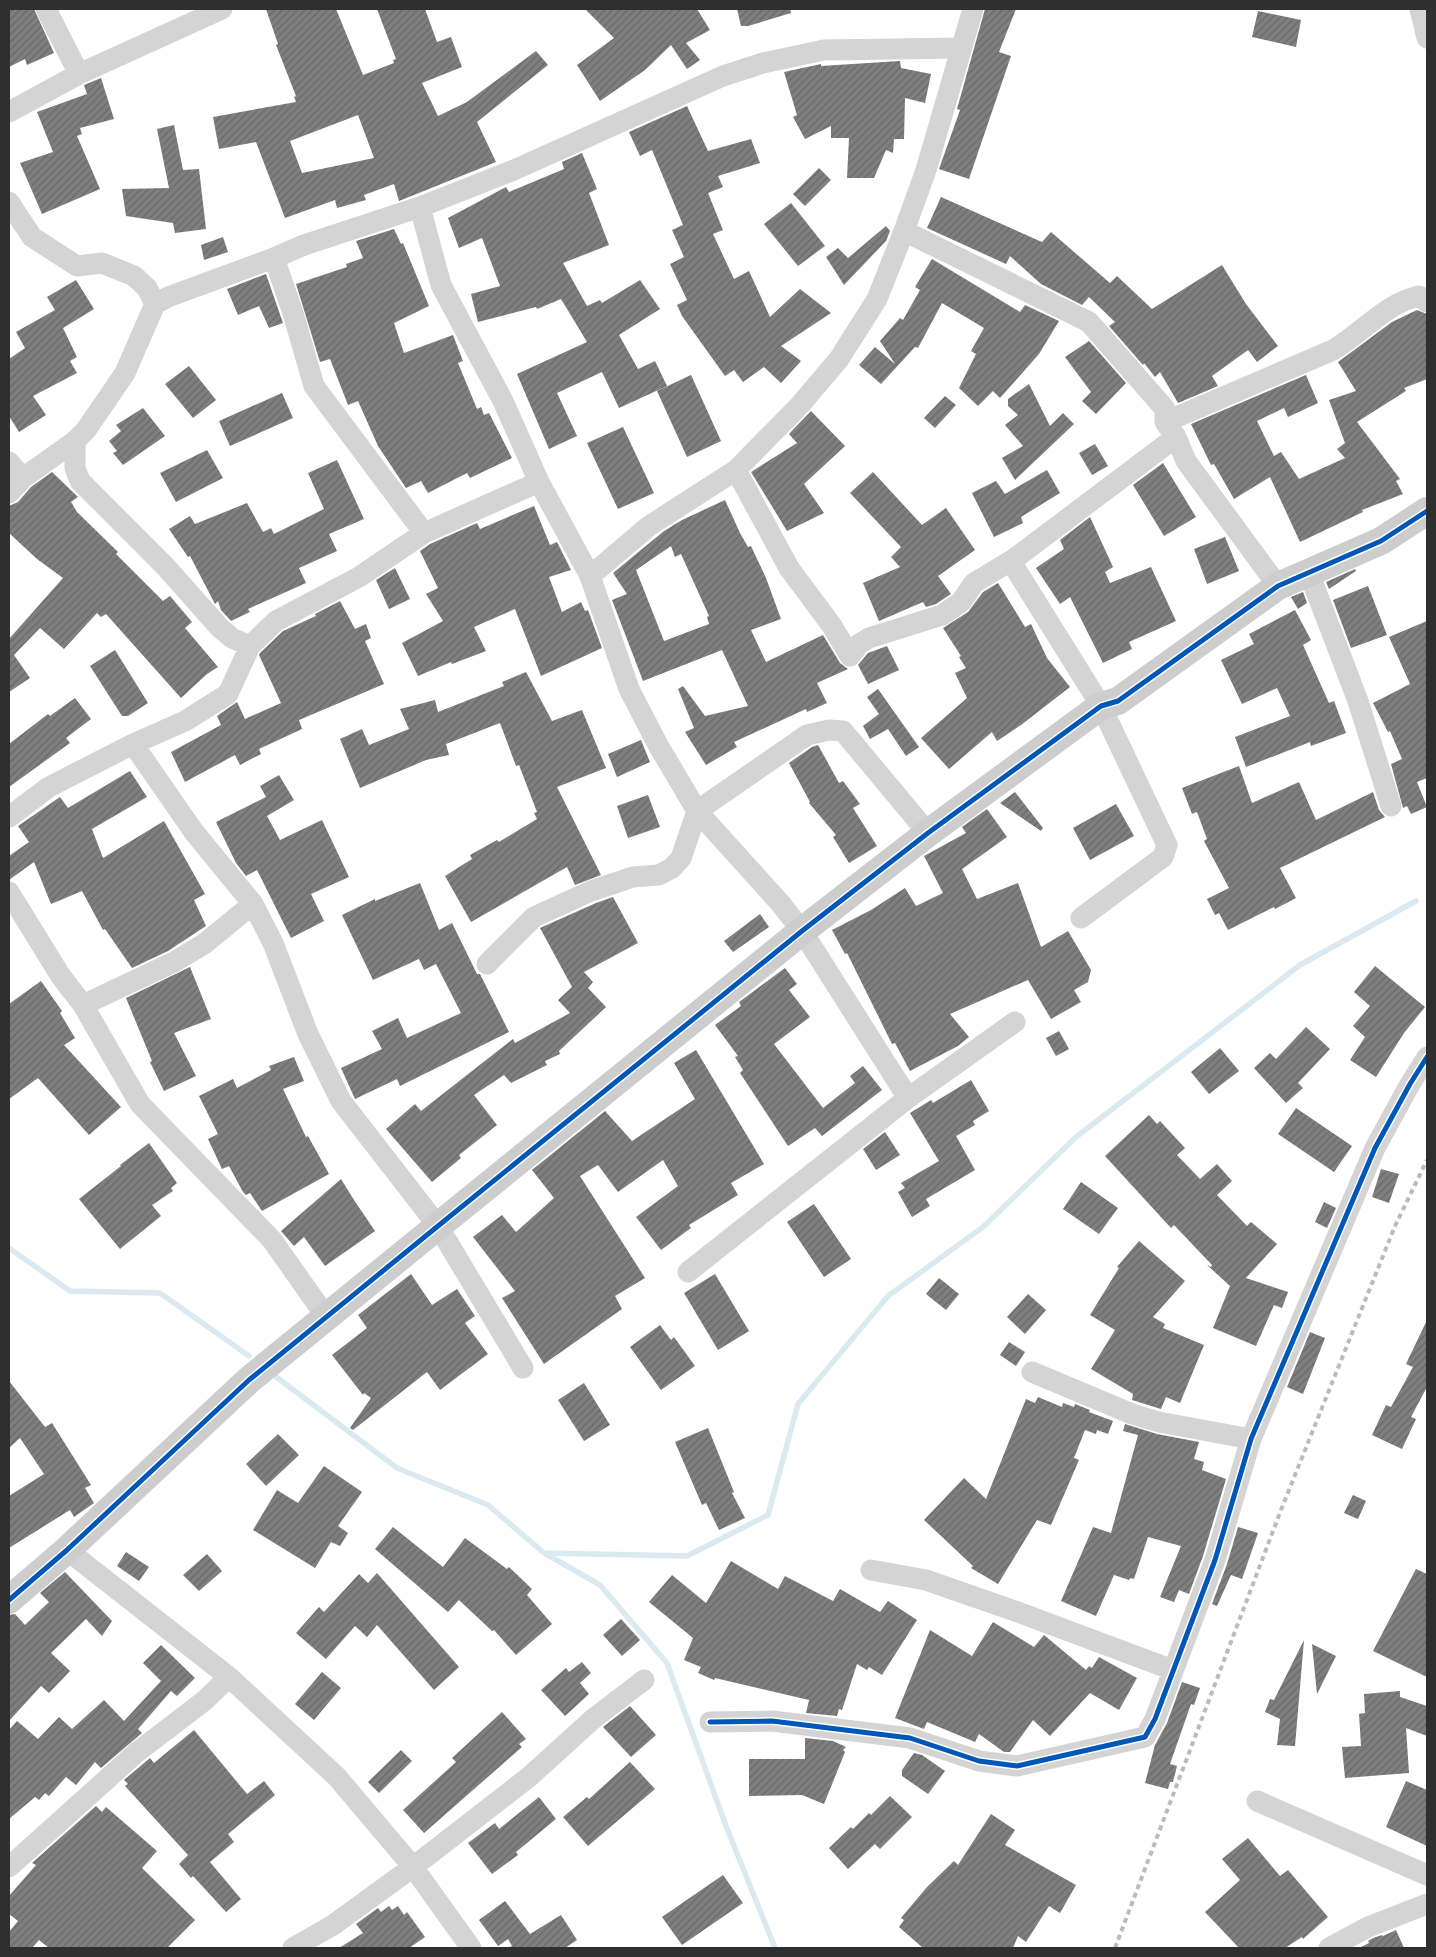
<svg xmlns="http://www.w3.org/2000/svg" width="1436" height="1957" viewBox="0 0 1436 1957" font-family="'Nunito Sans',sans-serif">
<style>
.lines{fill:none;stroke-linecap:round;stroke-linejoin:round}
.stream{stroke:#dbeaf0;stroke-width:5.5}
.building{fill:url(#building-hatch);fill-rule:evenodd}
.street{stroke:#d4d4d4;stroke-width:21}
.secondary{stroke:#cdcdcd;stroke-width:28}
.rail{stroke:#bbb;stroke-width:4;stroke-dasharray:5 4;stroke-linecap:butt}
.cycleway-casing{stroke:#fff;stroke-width:8}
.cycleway{stroke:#0057b8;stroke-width:5}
</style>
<defs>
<pattern id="building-hatch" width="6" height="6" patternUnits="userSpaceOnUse" patternTransform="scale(1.25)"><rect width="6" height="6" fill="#7f7f7f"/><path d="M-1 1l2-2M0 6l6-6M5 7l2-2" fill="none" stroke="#686868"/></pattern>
</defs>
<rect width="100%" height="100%" fill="#fff"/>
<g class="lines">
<path class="stream" d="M9,1248L70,1291L160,1293L249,1356
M275,1376L397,1468L488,1505L544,1553L687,1556L768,1515L798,1404L888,1296L983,1227L1076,1137L1300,965L1416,901
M546,1554L600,1585L667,1663L726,1826L775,1948"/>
</g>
<path class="building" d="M9,9H34L54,53L27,65L25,59L9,67Z
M266,9H336L363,75L394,63L393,60L396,59L377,9H425L437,42L451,37L462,67L422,83L438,116L467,102L536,51L548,65L477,122L496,162L399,201L394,184L364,195L366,200L337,208L335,200L285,218L256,142L219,149L213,117L296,102L294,97L296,96L276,45L278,44ZM358,115L374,158L302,173L290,141Z
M585,9H697L710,30L686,43L700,60L687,69L671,45L645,70L600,101L577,65L614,38Z
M737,9H790L791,13L748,26H741Z
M985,9H1016L999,52L1011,56L969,179L939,169L960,110L957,109Z
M1258,11L1301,20L1296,47L1252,37Z
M900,61L901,68L931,74L925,103L905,98L904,139H894L893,153L886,150L874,178H847L849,138H831V126L805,139L793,117L797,115L784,72L821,64V66Z
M101,78L114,119L80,128L82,134L77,136L100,189L42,214L20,163L53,152L37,112L87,94L84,85Z
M687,106L708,151L751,139L760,163L718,176L723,187L708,193L723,230L713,234L734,279L749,271L770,317L800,289L831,313L781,346L801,361L781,383L764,367L743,382L734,370L725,376L682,316L677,305L687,300L670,264L684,257L672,230L683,225L652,150L640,156L629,132Z
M174,125L183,170L199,169L206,229L175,233L173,223L126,216L122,189L169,188L157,129Z
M582,153L597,189L589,193L609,245L563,263L587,306L600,300L602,303L640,280L660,309L619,335L638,369L655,361L667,386L619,408L602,372L557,393L577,436L549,449L517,374L587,342L561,299L537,309L536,307L478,322L471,294L500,286L482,238L459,248L448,218L506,187L509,192L564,169L562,162Z
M819,168L831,180L805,206L793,194Z
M941,197L1042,242L1051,232L1110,283L1117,276L1152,309L1222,265L1246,304L1278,346L1257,362L1248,350L1212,376L1218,386L1178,403L1160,372L1155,377L1144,363L1143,365L1109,326L1115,322L1089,297L1082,305L1041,284L1010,256L1006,264L927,228Z
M791,203L825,246L798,266L764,224Z
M886,226L890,231L886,241L844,285L826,257L838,248L848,258Z
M394,229L401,244L403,243L429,306L394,323L404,353L453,335L463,361L458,363L477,409L481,407L484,415L489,413L512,458L470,478L467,473L428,493L421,481L406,488L378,446L358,401L348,405L330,359L320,362L296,284L347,267L346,264L363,258L356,241Z
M223,237L228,252L204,260L201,245Z
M932,259L1020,312L1025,305L1059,321L1039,354L1000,398L993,391L978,406L959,388L976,354L971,351L984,328L942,303L918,348L915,347L881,384L859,365L875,347L895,364L880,341L900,318L903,320L920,290L915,287Z
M266,274L283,323L269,328L259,306L238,315L227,289Z
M76,280L94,309L63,328L77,357L70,361L77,373L33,396L46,415L19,432L9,416V359L25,348L16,332L55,310L47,297Z
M1417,310L1427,314V379L1404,388L1406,391L1357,422L1400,479L1396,481L1403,494L1362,510L1363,512L1300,542L1270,477L1234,499L1214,464L1211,465L1191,424L1306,375L1318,403L1288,417L1284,408L1257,421L1274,456L1281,452L1299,479L1345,458L1337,449L1345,443L1329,400L1356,391L1338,362L1392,322Z
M1089,341L1126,383L1096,414L1082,401L1091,392L1065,357Z
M189,366L216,400L193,418L165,384Z
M691,375L721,441L687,457L657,391Z
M1029,384L1050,426L1063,413L1074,424L1015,480L1002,458L1023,446L1005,425L1018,415L1008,406V399Z
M282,393L293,418L230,446L219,421Z
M945,396L956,405L935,428L924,418Z
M143,408L165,436L123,465L113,453L117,451L109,441L121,431L116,425Z
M811,411L845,446L804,484L824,513L787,531L751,472L797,443L789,434Z
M623,427L654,493L618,509L587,443Z
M1095,444L1108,466L1092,475L1079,453Z
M207,450L223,478L176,502L160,473Z
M337,460L364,519L329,534L337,551L299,568L306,583L248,609L250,612L231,621L221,610L218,601L215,604L214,602L190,556L188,557L169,529L190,516L195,524L247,503L263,532L271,528L274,534L324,509L308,473Z
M1163,463L1196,517L1164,536L1133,485Z
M1047,470L1060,493L1021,517L1023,523L994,537L972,493L996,481L1005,494Z
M52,472L78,497L71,502L77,512L118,552L116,554L163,601L170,596L192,622L185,628L218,667L207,674L181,698L106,614L101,617L97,613L64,649L40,628L14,655L30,678L9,692V639L63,578L37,559L9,533V506L18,502L31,487Z
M873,472L922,525L946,508L975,550L938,576L951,594L936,604L926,607L923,602L879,621L863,583L900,567L891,557L901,547L850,493Z
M725,500L740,533L748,547L751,546L766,578L781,619L751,630L766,662L823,635L840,663L848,669L817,683L827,703L807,712L806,709L734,742L737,747L706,765L685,732L694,728L678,689L683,686L705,716L748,706L722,650L643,681L612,600L627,594L613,573L664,531L682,520ZM671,546L675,557L681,554L709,616L707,617L709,624L664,641L636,570Z
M534,506L550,545L557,542L571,570L549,577L562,612L581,602L585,611L588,610L602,648L541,676L515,609L474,627L486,651L452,664L451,662L418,676L402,643L443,621L426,594L438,588L420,551L430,544L477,523L480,529Z
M1090,517L1113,567L1105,572L1110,583L1151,567L1176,621L1129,642L1132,649L1103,663L1070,597L1060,604L1036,568L1064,549L1060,540Z
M1225,537L1239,571L1207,584L1194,549Z
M395,568L410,599L389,609L376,580Z
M1355,569L1356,571L1329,589L1326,582Z
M998,583L1025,627L1031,624L1047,658L1070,687L1021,725L997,741L992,732L949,769L921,738L967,698L955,673L966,668L959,657L961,656L943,628L968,612L983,592Z
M1368,586L1387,635L1351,648L1333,600Z
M1303,592L1307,603L1298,609L1291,597Z
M340,601L355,629L366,624L371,638L365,641L384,684L299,720L302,729L259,749L261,754L240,765L235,755L185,782L171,752L221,725L217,716L237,702L245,719L281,703L259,655L260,653L283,631L316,616L315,614Z
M1295,610L1311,640L1303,645L1329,703L1334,701L1346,733L1311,746L1310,742L1246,767L1235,737L1290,716L1277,688L1242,704L1221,660L1254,644L1249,634Z
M1427,621V778L1417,782L1427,807L1411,814L1407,806L1403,808L1391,764L1402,759L1390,731L1388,732L1373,703L1410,684L1389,637Z
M887,646L899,670L868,684L858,665L868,653Z
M115,650L148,703L128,716H122L90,666Z
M526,672L552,721L582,710L606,768L557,787L601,875L575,885L567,867L471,922L445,876L472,859L470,855L497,840L499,842L537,819L534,813L537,812L519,765L516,766L500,723L446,744L449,755L426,760L360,788L340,739L362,729L369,745L409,729L400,709L435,700L438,712L504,686L502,682Z
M878,689L919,747L906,756L888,729L870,739L863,726L879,714L867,697Z
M75,698L91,719L66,738L70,743L9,787V744L48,714L50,716Z
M641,740L650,762L617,777L608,754Z
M818,745L839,783L843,781L860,804L853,808L877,846L849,863L833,837L836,835L809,803L810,802L789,763L812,747Z
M1239,766L1252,803L1299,782L1316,820L1373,792L1379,810L1385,817L1280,868L1296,898L1275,909L1274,907L1228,930L1219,913L1215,915L1207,899L1229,888L1204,841L1207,839L1197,812L1192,814L1182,788Z
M130,771L147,797L92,829L103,858L164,821L205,894L194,900L206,926L168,951L132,968L105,929L103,930L82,891L51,904L34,862L9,880V856L29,842L18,826L60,797L68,808Z
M279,775L294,800L267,816L280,840L322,820L349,877L311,894L324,921L291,938L257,870L246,876L236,863L216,822L266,797L260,786Z
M1015,792L1043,828L1041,831L1000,803Z
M648,795L660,827L628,838L617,806Z
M1116,804L1134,836L1090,860L1073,828Z
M987,809L1007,837L962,869L977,899L1018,883L1041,947L1068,931L1091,970L1088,982L1074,990L1081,1002L1051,1019L1028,980L950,1014L969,1037L958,1046L910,1071L895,1043L892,1044L847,953L845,954L832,930L871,910L905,888L916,906L943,893L924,856L966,833L962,827Z
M420,883L439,930L452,923L477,974H480L509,1032L400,1086L397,1079L355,1099L341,1068L382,1049L372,1031L398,1018L407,1038L461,1013L436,964L424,970L419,959L373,980L342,915L375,899V901Z
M613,897L638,943L584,972L593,982L588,988L606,1007L559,1051L560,1054L545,1061L547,1065L511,1083L504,1075L474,1095L497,1125L459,1155L461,1158L432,1182L386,1129L415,1104L421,1111L513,1039L515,1043L570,1013L558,1000L572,987L540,928L596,903Z
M760,914L769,927L733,952L724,941Z
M1375,966L1425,1007L1404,1033L1376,1077L1350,1060L1365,1037L1353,1026L1370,1006L1354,992Z
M190,967L211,1019L174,1033L196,1076L164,1091L150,1062L152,1061L126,998Z
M785,968L797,984L789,990L810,1017L774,1044L823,1108L855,1083L850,1076L863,1066L882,1090L822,1136L815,1128L788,1146L740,1073L743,1070L735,1057L738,1056L715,1025L741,1006L739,1002Z
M41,981L62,1011L60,1013L75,1038L64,1045L121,1107L89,1135L38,1078L9,1099V1004Z
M1306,1027L1330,1049L1298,1083L1303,1088L1286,1103L1254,1068L1270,1053L1276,1059Z
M1059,1031L1069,1049L1056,1056L1046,1038Z
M1220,1048L1239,1071L1209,1094L1191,1072Z
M696,1050L764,1164L731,1183L738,1195L689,1225L691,1228L661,1250L636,1217L678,1186L663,1160L618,1192L598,1165L580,1176L645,1278L615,1296L622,1309L544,1364L502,1298L515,1291L473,1237L502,1215L516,1232L554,1198L532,1170L605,1111L632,1141L695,1099L674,1063Z
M294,1057L304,1081L283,1089L306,1137L308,1136L329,1174L262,1211L250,1193L246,1195L243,1192L229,1166L222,1169L208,1139L218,1134L199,1096L233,1079L237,1088L271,1070L269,1066Z
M971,1080L989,1111L973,1121L975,1125L956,1136L975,1170L926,1199L930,1206L912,1217L898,1192L905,1188L901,1183L939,1161L910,1113L931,1100L933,1103Z
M1296,1108L1352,1146L1334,1172L1278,1134Z
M1149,1115L1157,1124L1160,1121L1185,1148L1177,1155L1200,1179L1217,1164L1232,1181L1217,1195L1247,1226L1251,1222L1277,1244L1246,1278L1288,1292L1282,1308L1274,1305L1256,1346L1213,1328L1230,1286L1207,1265L1211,1267L1212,1265L1174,1225L1171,1228L1105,1156Z
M885,1132L900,1155L876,1170L863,1149Z
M149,1143L177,1183L171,1188L173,1191L152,1205L161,1216L120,1249L79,1199L121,1166L120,1165Z
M1381,1169L1399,1174L1389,1203L1372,1197Z
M341,1179L354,1200L375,1231L325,1266L304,1237L294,1246L281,1231Z
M1081,1182L1118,1208L1099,1234L1063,1209Z
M1324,1202L1336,1208L1327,1228L1315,1222Z
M814,1204L851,1259L824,1277L787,1222Z
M1139,1241L1185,1281L1153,1317L1165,1324L1163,1328L1204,1345L1180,1403L1166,1397L1161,1409L1132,1400L1133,1394L1091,1369L1115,1330L1090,1315L1119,1268L1117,1267Z
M411,1274L432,1305L457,1289L475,1316L465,1323L488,1354L440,1390L427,1372L353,1430L350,1428L371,1398L364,1393L363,1395L332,1355L367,1328L358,1315Z
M715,1274L749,1331L718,1350L684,1293Z
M939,1278L959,1294L946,1310L926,1294Z
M1028,1294L1046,1310L1025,1334L1007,1317Z
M1427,1320V1387L1411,1417L1416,1419L1402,1449L1372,1435L1386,1405L1391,1407L1413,1367L1406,1364Z
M660,1325L671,1340L674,1337L695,1366L661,1390L630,1347Z
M1310,1332L1325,1338L1303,1394L1287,1387Z
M1009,1342L1025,1352L1016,1366L1000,1355Z
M9,1381L45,1427L52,1423L91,1485L85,1488L94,1503L74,1517L70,1510L9,1548V1496L44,1474L20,1438L9,1448Z
M584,1383L610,1425L584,1441L558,1400Z
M1038,1397L1062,1407L1063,1403L1074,1407L1075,1404L1090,1410L1089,1412L1113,1421L1108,1434L1097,1430L1096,1434L1085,1430L1074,1458L1079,1460L1051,1525L1037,1520L998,1584L971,1568L973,1566L924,1520L964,1478L986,1499L1026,1399L1035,1403Z
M1125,1424L1157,1434L1199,1442L1194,1459L1204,1462L1202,1470L1226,1479L1203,1556L1189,1594L1179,1590L1174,1602L1160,1597L1181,1546L1148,1537L1134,1579L1130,1578L1129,1580L1114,1575L1096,1616L1061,1601L1093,1527L1111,1533L1138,1435L1123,1431Z
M708,1428L734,1492L732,1493L745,1518L719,1530L706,1503L702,1505L675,1442Z
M278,1434L299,1455L266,1486L246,1464Z
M324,1466L362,1492L338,1526L348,1533L340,1546L331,1542L315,1568L253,1530L277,1490L298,1503Z
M1353,1495L1366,1501L1358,1519L1344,1513Z
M393,1527L443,1567L465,1538L507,1569L509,1567L532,1589L527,1595L552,1624L516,1655L494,1630L492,1631L459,1600L448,1612L375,1549Z
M1238,1527L1258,1533L1242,1579L1231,1575L1217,1606L1212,1604L1227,1564Z
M126,1552L149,1567L139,1581L117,1566Z
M207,1554L222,1571L199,1591L183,1575Z
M731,1561L778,1589L785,1576L833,1601L840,1589L880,1612L888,1601L917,1620L882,1675L869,1667L867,1670L857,1664L842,1710L839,1709L837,1716L806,1713L809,1700L715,1678L714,1680L698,1673L701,1667L684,1660L693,1638L649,1602L672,1575L706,1603Z
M1416,1569L1427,1574V1677L1373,1651Z
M65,1572L112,1621L102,1636L86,1619L51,1653L70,1671L49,1693L41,1686L9,1721V1615L15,1614L25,1625L49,1602L40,1593Z
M377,1573L459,1667L434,1690L377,1625L367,1637L355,1626L326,1659L296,1633L319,1607L324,1612L359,1574L368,1583Z
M621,1619L640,1640L622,1656L603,1635Z
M993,1622L1034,1647L1044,1635L1086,1670L1089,1666L1092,1668L1099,1657L1137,1678L1119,1710L1090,1693L1050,1736L1033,1720L1010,1752H1004L979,1734L975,1742L927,1722L924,1729L895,1718L930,1630L972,1656Z
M1304,1640L1295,1746L1277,1745L1280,1719L1265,1712L1270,1699L1274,1700Z
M1312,1644L1336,1656L1317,1694Z
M161,1645L195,1678L177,1696L171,1691L138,1729L142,1733L101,1768L95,1762L76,1785L66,1777L49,1796L45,1793L39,1800L35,1797L9,1819V1730L17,1721L38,1739L59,1717L72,1729L104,1700L124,1721L161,1681L143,1663Z
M582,1662L591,1673L580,1683L589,1694L565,1716L541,1690L566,1668L569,1672Z
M322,1672L341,1688L314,1720L295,1704Z
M1182,1682L1200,1688L1194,1705L1191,1704L1170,1764L1177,1766L1173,1782H1170L1168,1789L1145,1783L1155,1745L1167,1723Z
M1400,1691V1697L1427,1706V1736L1406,1728L1409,1773L1345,1778L1342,1747L1361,1746L1359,1714L1365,1713L1364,1694Z
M630,1706L656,1735L631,1757L603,1727Z
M502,1712L526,1739L519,1744L522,1747L424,1833L403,1810L456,1762L452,1758Z
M194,1730L247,1794L264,1781L275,1795L228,1834L234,1842L210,1862L241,1899L226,1912L193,1876L191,1878L179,1864L188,1855L125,1786L128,1784L124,1780L144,1763L150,1758L154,1763Z
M805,1738L833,1741L846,1747L843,1750L845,1752L824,1804L802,1795L749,1796V1759H805Z
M401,1750L412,1761L379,1793L368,1782Z
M914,1753L922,1755L945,1771L928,1794L902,1776V1770Z
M630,1762L655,1789L588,1846L563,1817L587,1797L589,1799Z
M1406,1781L1427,1790V1846L1386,1827Z
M890,1796L912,1817L880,1849L875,1844L848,1869L829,1848L851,1827L853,1829L869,1813L871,1815Z
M539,1797L556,1819L516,1852L518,1855L492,1874L468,1843L495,1823L499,1829Z
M96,1806L102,1812L106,1807L157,1851L142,1868L195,1920L167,1948H49L39,1940L32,1948H9V1932L18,1921L9,1914V1896L36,1865L32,1863Z
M991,1814L1015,1830L1005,1845L1076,1885L1060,1913L1049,1906L1026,1942L1018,1936L1013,1948H923L899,1927L904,1920L901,1918L927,1887L954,1861L958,1865Z
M1248,1838L1280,1876L1288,1870L1328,1917L1303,1939L1302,1937L1285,1948H1239L1205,1912L1240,1880L1222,1859Z
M723,1875L743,1903L682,1945L662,1917Z
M505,1901L530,1934L561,1915L577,1940L565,1948H508L512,1946L508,1939L498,1946L479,1920Z
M389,1906L392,1910L398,1906L404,1915L407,1912L425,1937L409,1948H339L363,1933L356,1924L378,1908L381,1912Z
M1396,1930L1404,1948H1359L1369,1943L1368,1941L1373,1938L1382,1935L1383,1936Z"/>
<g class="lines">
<path class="street" d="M46,9L79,74
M1420,9L1427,38
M9,112L79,74L222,9
M9,202L32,237L77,266L102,263L134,276L147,288L155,304L125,373L86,430L75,441L23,478L9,493
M420,207L441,285L503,401L539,482L590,576L629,689L658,745L697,811L781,904L802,931L908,1098
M904,231L1089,322L1165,409V422L1176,437L1186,461L1278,586
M274,258L293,313L314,386L424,533
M155,304L168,297L274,258L304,245L420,207L514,170L723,76L763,63L824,50L960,48
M1165,422L1333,350C1362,333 1386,303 1419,296L1427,302
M75,441V468L80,481L165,566L220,628L232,638L250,646
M9,462L23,478
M736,470L789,568L832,626L850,656L859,644L869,638L942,615L961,602L974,583L1014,559
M1309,573L1358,701L1391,806
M590,576L649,526L736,470L800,405L839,359L877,299L904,231L926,170L973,9
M133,744L194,832L253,904L273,943L308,1034L341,1101L438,1226L523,1368
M9,817L49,787L133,744L185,721L228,694L250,646L276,621L359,577L424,533L539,482
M9,892L60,975L83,1005L140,1104L272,1240L327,1318
M1081,918L1163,857L1167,845L1101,706L1015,568L1014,559L1176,437
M487,964L534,917L591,891L633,877L659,875L672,868L681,858L697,811L807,735L829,730L843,731L928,833
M83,1005L174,962L204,944L253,904
M688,1272L908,1098L1015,1022
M1032,1372L1132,1414L1159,1422L1251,1439
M67,1550L229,1677L337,1777L413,1867L471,1948
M871,1570L926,1580L1018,1612L1173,1670
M710,1722L772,1721L910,1738L979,1761L1017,1766L1145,1737L1155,1719L1215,1560L1251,1439L1375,1148L1410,1084L1427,1057
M1257,1801L1427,1875
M9,1867L136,1753L204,1701L229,1677
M293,1948L333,1925L413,1867L529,1777L593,1719L644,1680
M1329,1948L1368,1927L1427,1904"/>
<path class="secondary" d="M9,1600L67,1550L249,1380L438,1226L802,931L928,833L1101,706L1118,701L1278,586L1381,541L1427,511"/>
<path class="rail" d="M1115,1948L1281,1510L1395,1226L1427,1160"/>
<defs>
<path id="cycleway" d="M9,1600L67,1550L249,1380L438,1226L802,931L928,833L1101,706L1118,701L1278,586L1381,541L1427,511
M710,1722L772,1721L910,1738L979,1761L1017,1766L1145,1737L1155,1719L1215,1560L1251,1439L1375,1148L1410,1084L1427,1057"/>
</defs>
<use href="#cycleway" class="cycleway-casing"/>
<use href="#cycleway" class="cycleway"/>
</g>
<rect width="1436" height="1957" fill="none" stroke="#2f2f2f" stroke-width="20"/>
</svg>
